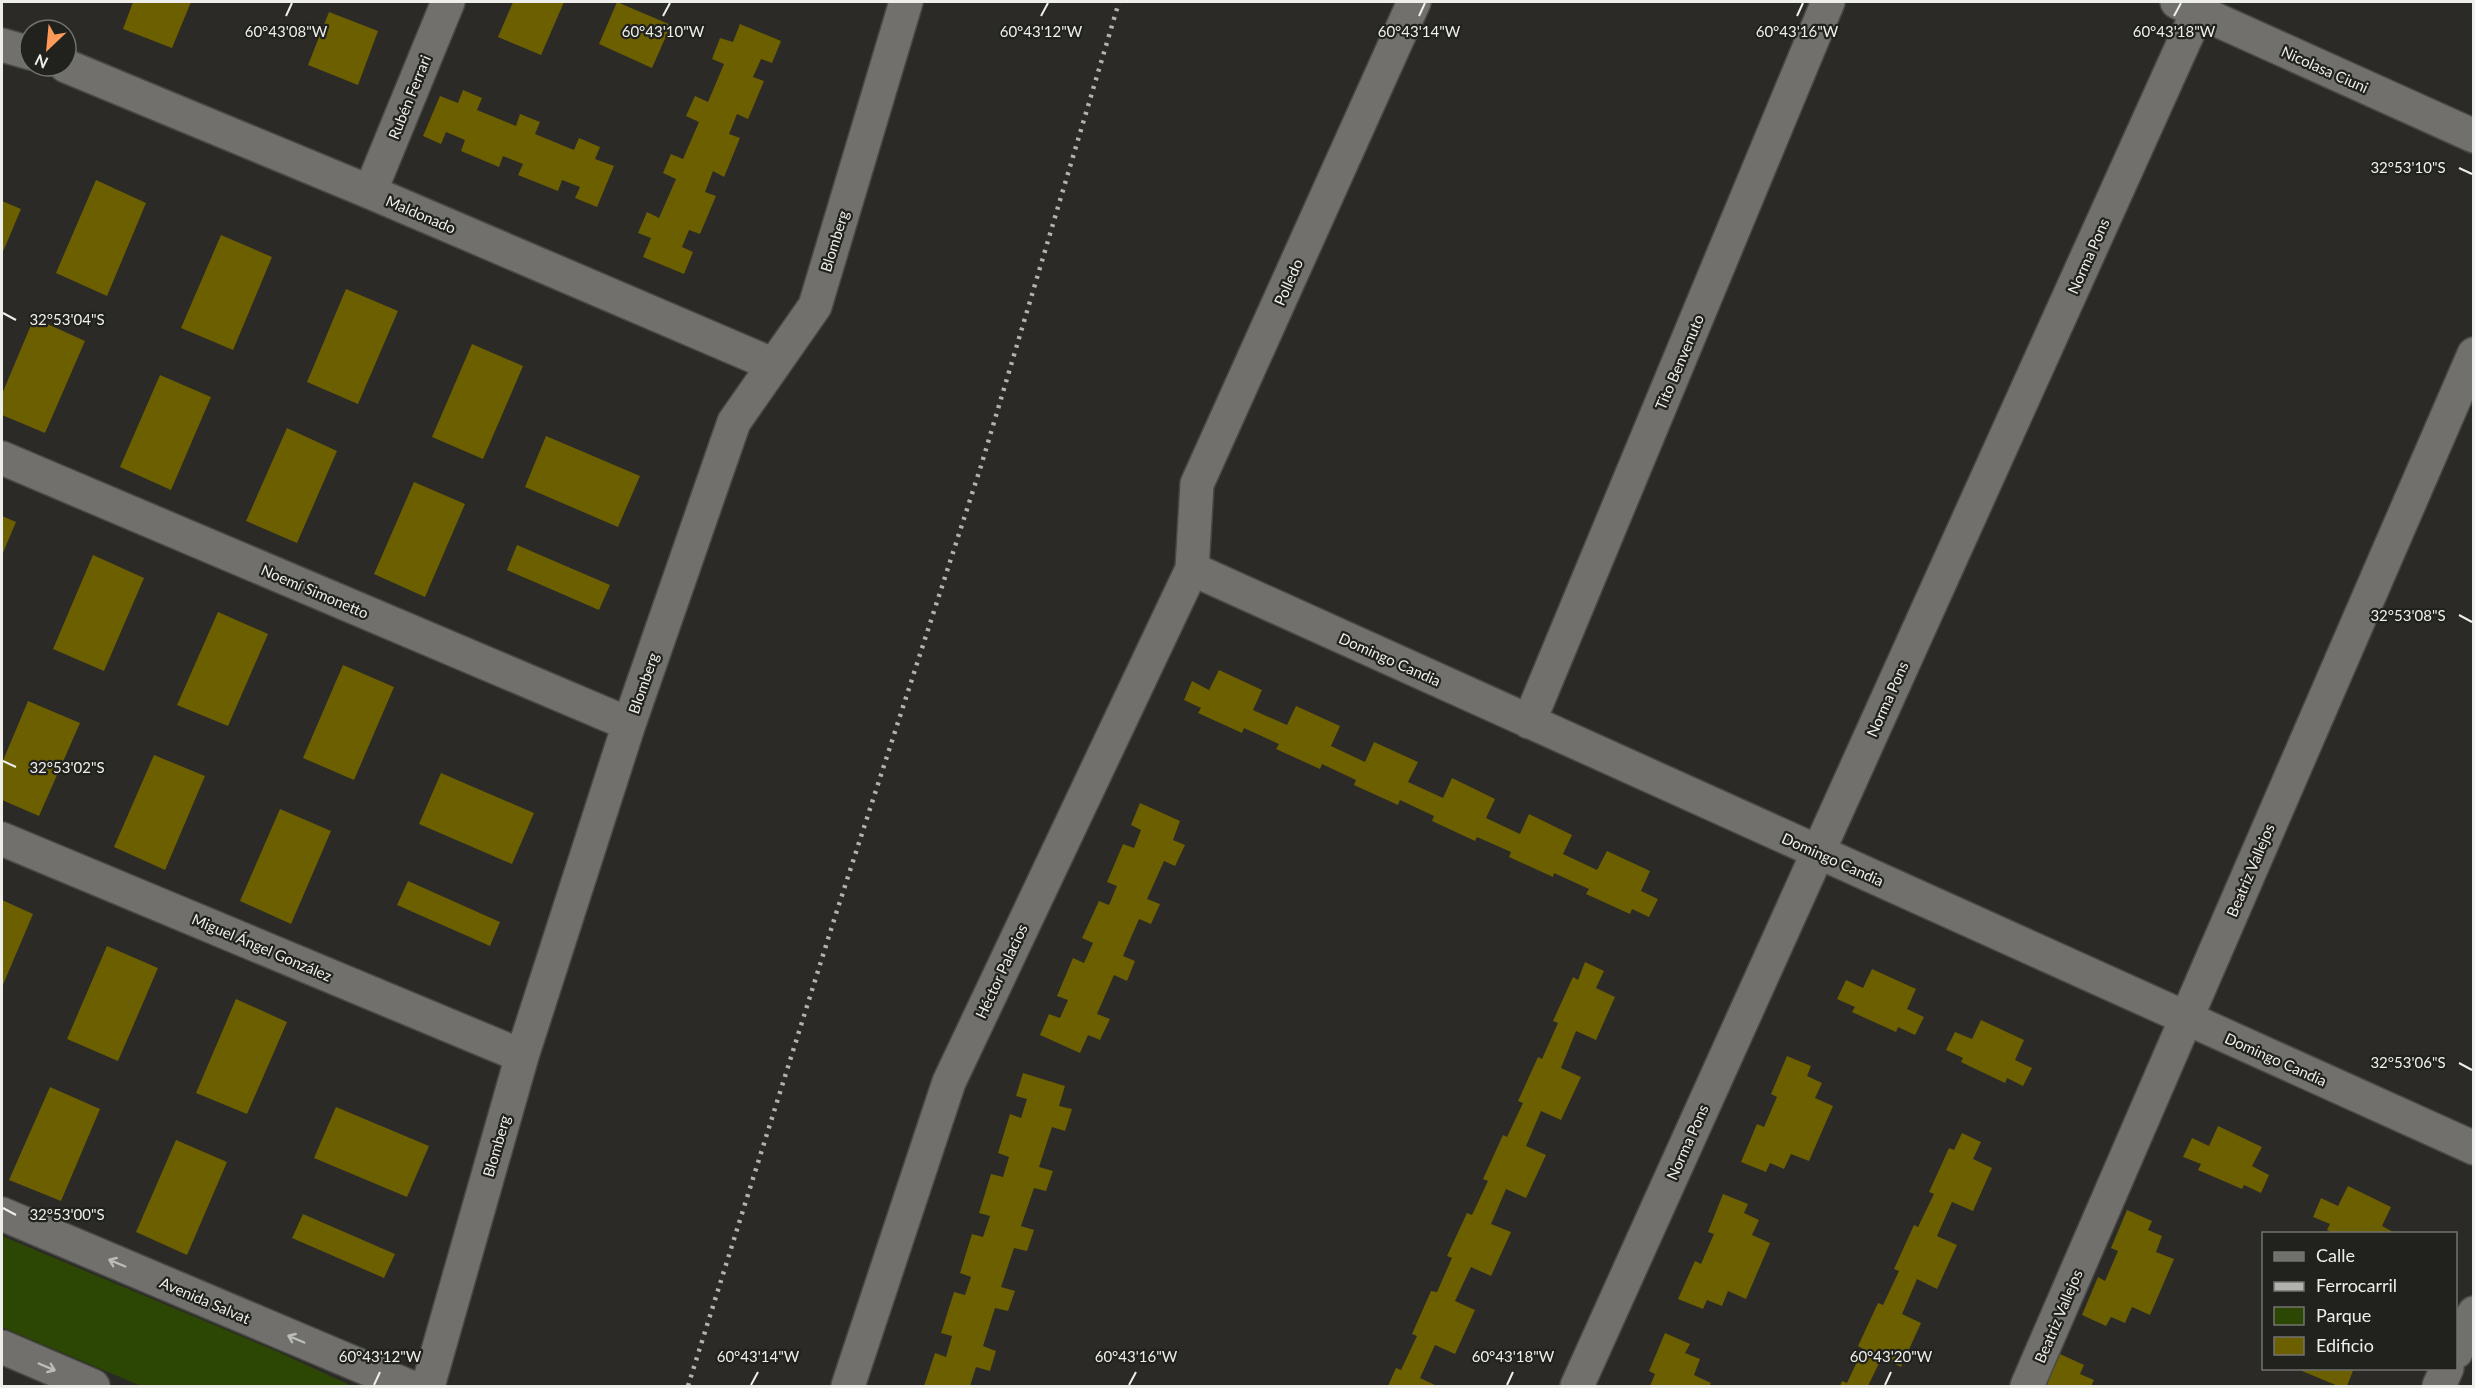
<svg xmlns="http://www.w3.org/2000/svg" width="2475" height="1388" viewBox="0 0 2475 1388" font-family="Lato,sans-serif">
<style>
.green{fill:#2c4703}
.building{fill:#6c5f00}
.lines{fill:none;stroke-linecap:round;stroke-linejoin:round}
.street-casing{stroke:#484844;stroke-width:36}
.secondary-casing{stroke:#484844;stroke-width:36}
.street{stroke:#71706c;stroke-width:33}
.secondary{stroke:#71706c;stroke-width:33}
.rail{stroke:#b2b2af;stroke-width:4.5;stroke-dasharray:3 6;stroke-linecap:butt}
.oneway{stroke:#bcbcb8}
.ticks{fill:none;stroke:#eeeeeb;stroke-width:2}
.labels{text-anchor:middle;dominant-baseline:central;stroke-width:4.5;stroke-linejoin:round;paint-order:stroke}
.street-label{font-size:15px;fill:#eeeeeb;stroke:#21211d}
.ticks-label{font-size:15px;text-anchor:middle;fill:#eeeeeb;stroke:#21211d;stroke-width:4.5;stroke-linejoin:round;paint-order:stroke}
</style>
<rect width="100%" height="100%" fill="#2b2a26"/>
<path class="green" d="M2,1236L276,1351L352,1386H141L2,1327Z"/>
<path class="building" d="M133,2H191L172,48L123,29Z
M513,2H564L541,55L498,37Z
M617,2L671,25L652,68L599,44Z
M329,12L378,31L358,85L308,65Z
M740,24L781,41L772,63L761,59L753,77L764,81L748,119L737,114L729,134L740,138L724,177L713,171L705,192L716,196L700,234L689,230L682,247L693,252L684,274L643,257L651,238L638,233L647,212L659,218L676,179L663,173L671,154L683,159L699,122L686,116L695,96L708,102L724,64L712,59L720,38L733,42Z
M463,90L482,98L477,110L516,126L520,114L540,122L535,134L574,150L579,138L600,147L595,159L614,166L597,207L575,198L580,187L562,180L558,191L518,175L523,164L503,156L499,167L461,151L465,140L446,132L441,144L423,136L440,96L458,103Z
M96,180L146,203L107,296L56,273Z
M2,201L21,209L2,254Z
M221,235L272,257L233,350L181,328Z
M346,289L398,311L358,404L307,382Z
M34,318L85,341L45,433L2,415V394Z
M472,344L523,366L483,459L432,437Z
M160,375L211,397L171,490L120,467Z
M287,428L337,451L297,543L246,521Z
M546,436L640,476L618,527L525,487Z
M414,482L465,504L425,597L374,574Z
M2,516L16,522L2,555Z
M517,545L610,585L599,610L507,570Z
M93,555L144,578L104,671L53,649Z
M218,612L268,634L228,726L177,705Z
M343,665L394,687L354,780L303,758Z
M1219,670L1262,690L1253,710L1287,725L1296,706L1340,726L1331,746L1365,762L1374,742L1418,762L1408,782L1443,798L1452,778L1495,799L1486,818L1520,834L1529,814L1572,835L1563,854L1597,870L1607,851L1650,871L1641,891L1658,899L1649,917L1632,909L1630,914L1586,894L1589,889L1554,873L1553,877L1509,857L1511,852L1477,837L1475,841L1432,821L1434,816L1400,800L1398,805L1354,785L1356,780L1322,764L1320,769L1276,749L1279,744L1244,728L1242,733L1198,713L1201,708L1184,700L1192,681L1209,690Z
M28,701L80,723L39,816L2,800V763Z
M154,755L205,776L165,870L114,847Z
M441,773L534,813L512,864L419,824Z
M1140,803L1180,821L1173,840L1185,845L1175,866L1164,861L1147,899L1160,904L1151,924L1139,919L1123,956L1135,961L1127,981L1114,975L1097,1014L1110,1019L1100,1040L1088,1035L1080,1053L1040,1035L1049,1014L1060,1018L1068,1000L1057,996L1073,958L1084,963L1093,943L1082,938L1099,901L1109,905L1117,886L1107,882L1123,844L1134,848L1141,830L1131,825Z
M280,809L331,831L291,924L240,901Z
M408,881L500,922L490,946L397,905Z
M2,900L33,914L2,987Z
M107,946L158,968L118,1061L67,1039Z
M1585,962L1604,971L1596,988L1615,997L1596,1040L1576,1031L1561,1068L1581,1077L1561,1120L1541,1111L1526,1146L1546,1155L1526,1198L1506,1189L1491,1224L1511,1232L1491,1276L1471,1267L1455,1301L1475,1310L1455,1354L1435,1345L1420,1378L1437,1386H1388L1396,1368L1401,1370L1417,1336L1412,1334L1431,1291L1437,1292L1452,1258L1447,1256L1467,1213L1472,1215L1488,1181L1483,1179L1503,1135L1507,1137L1523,1103L1518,1101L1538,1057L1542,1059L1558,1023L1553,1021L1573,977L1578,980Z
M1872,969L1916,989L1907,1009L1924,1017L1915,1035L1898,1027L1896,1032L1852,1012L1855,1007L1837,999L1846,980L1863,988Z
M236,999L287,1022L247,1114L196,1093Z
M1981,1020L2024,1040L2015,1060L2032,1068L2023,1086L2007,1078L2005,1083L1961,1062L1963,1058L1946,1050L1955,1032L1972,1039Z
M1787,1056L1811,1066L1807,1076L1822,1083L1815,1098L1833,1106L1809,1161L1791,1154L1784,1169L1770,1163L1766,1172L1741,1162L1757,1124L1764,1127L1777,1097L1771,1094Z
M1023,1073L1065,1086L1059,1106L1072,1109L1065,1131L1052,1127L1039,1167L1053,1171L1046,1191L1034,1188L1021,1226L1034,1230L1027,1251L1014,1248L1001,1287L1015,1291L1008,1311L995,1308L983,1346L996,1351L990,1371L976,1367L970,1386H924L935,1353L946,1357L952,1336L941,1333L954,1292L965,1295L971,1277L960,1273L972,1234L983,1237L990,1216L979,1213L991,1174L1003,1177L1009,1157L998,1153L1010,1114L1021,1118L1027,1099L1016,1096Z
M50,1087L100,1109L61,1201L9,1180Z
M336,1107L429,1146L407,1197L314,1158Z
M2218,1126L2262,1147L2252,1166L2269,1175L2261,1193L2244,1185L2242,1189L2198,1170L2201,1164L2183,1157L2192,1138L2209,1146Z
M1962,1133L1981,1142L1973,1159L1992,1168L1973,1211L1952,1202L1937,1236L1957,1245L1937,1289L1917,1279L1902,1314L1921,1323L1901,1367L1882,1357L1868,1386H1840L1842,1381L1847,1383L1863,1349L1858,1346L1878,1303L1883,1305L1899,1271L1894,1269L1914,1225L1918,1227L1934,1194L1929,1192L1949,1148L1954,1150Z
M176,1140L227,1162L187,1255L136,1232Z
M2348,1186L2391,1207L2382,1226L2397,1234H2336L2327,1230L2330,1224L2313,1217L2321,1198L2338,1206Z
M1723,1194L1748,1204L1744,1213L1759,1220L1752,1235L1770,1243L1746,1299L1728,1291L1722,1306L1707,1300L1703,1309L1678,1299L1695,1261L1701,1264L1714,1234L1708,1232Z
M2127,1210L2152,1221L2148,1230L2162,1236L2156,1252L2174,1259L2150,1315L2132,1307L2125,1323L2111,1317L2106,1326L2082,1315L2098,1277L2105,1281L2118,1251L2111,1248Z
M303,1214L395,1254L384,1278L292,1238Z
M1665,1333L1690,1344L1685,1353L1700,1359L1694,1375L1711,1383L1709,1386H1650L1655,1374L1649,1371Z
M2060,1354L2084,1365L2080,1374L2094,1380L2091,1386H2045Z
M2304,1368H2354L2347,1386H2338L2302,1371Z"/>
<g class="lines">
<defs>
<path id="street" d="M2177,2L2474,136
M2,45L30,53
M66,66L370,192L774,365
M370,192L448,2
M2,458L629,724
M1192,569L2474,1148
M1529,722L1828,2
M2,839L522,1056
M2456,1352L2474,1313
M428,1386L522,1056L629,724L734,422L815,306L906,2
M848,1386L949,1082L1192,569L1197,484L1414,2
M1577,1386L2198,11
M2027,1386L2474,354
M2439,1386L2447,1368"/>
<path id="secondary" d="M2,1214L408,1386
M2,1347L93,1386"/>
</defs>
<use href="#street" class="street-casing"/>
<use href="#secondary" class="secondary-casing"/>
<use href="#street" class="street"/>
<use href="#secondary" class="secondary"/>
<path class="rail" d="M688,1386L834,920L981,466L1119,2"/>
</g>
<defs><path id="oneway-shaft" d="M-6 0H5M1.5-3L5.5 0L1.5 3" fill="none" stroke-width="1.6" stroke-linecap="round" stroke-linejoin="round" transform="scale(1.5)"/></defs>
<g class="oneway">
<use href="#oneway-shaft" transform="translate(117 1263) rotate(-157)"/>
<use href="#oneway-shaft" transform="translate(296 1339) rotate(-157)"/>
<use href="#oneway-shaft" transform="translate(47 1367) rotate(23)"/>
</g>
<path class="ticks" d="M286,16L292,3M663,16L670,3M1041,16L1048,3M1419,16L1425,3M1797,16L1803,3M2174,16L2181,3M2459,168L2472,174M3,313L16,320M2459,615L2472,622M3,761L16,767M2459,1063L2472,1070M3,1208L16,1215M374,1385L380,1372M751,1385L758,1372M1129,1385L1136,1372M1507,1385L1513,1372M1885,1385L1891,1372"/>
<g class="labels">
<g class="street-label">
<text transform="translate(2325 69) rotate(24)">Nicolasa Ciuni</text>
<text transform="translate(409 97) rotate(-68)">Rubén Ferrari</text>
<text transform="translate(421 214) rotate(23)">Maldonado</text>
<text transform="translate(834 241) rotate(-73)">Blomberg</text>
<text transform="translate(2088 256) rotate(-66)">Norma Pons</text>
<text transform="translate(1288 282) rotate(-66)">Polledo</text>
<text transform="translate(1679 362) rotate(-67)">Tito Benvenuto</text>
<text transform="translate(315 591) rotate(23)">Noemí Simonetto</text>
<text transform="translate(1390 659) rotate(24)">Domingo Candia</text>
<text transform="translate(643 683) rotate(-71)">Blomberg</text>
<text transform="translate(1887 699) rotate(-66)">Norma Pons</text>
<text transform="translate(1833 859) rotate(24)">Domingo Candia</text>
<text transform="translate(2250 870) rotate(-67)">Beatriz Vallejos</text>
<text transform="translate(262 947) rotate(23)">Miguel Ángel González</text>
<text transform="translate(1001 971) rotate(-65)">Héctor Palacios</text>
<text transform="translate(2276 1059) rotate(24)">Domingo Candia</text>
<text transform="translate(1687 1142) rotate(-66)">Norma Pons</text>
<text transform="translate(496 1146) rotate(-74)">Blomberg</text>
<text transform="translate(205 1300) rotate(23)">Avenida Salvat</text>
<text transform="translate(2058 1316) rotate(-67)">Beatriz Vallejos</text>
</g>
</g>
<g class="ticks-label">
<text x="286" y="37">60°43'08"W</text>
<text x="663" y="37">60°43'10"W</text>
<text x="1041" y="37">60°43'12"W</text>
<text x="1419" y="37">60°43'14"W</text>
<text x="1797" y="37">60°43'16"W</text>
<text x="2174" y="37">60°43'18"W</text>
<text x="2408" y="173">32°53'10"S</text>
<text x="67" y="325">32°53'04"S</text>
<text x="2408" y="621">32°53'08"S</text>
<text x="67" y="773">32°53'02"S</text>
<text x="2408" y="1068">32°53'06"S</text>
<text x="67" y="1220">32°53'00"S</text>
<text x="380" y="1362">60°43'12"W</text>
<text x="758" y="1362">60°43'14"W</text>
<text x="1136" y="1362">60°43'16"W</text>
<text x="1513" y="1362">60°43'18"W</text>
<text x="1891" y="1362">60°43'20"W</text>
</g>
<rect width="2475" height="1388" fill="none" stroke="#eeeeeb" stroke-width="6"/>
<rect x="2262" y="1232" width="195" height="138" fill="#21211d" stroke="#73736f" stroke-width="1.5"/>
<rect x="2274" y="1252" width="30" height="9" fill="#71706c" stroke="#73736f" stroke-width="1.5"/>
<text x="2316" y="1262" font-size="18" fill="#eeeeeb">Calle</text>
<rect x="2274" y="1282" width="30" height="9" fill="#b2b2af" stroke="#73736f" stroke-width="1.5"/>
<text x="2316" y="1292" font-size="18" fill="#eeeeeb">Ferrocarril</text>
<rect x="2274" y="1307" width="30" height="18" fill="#2c4703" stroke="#73736f" stroke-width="1.5"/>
<text x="2316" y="1322" font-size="18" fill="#eeeeeb">Parque</text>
<rect x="2274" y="1337" width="30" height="18" fill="#6c5f00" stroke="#73736f" stroke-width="1.5"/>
<text x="2316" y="1352" font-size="18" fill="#eeeeeb">Edificio</text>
<g transform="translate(48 48) rotate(206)"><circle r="28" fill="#21211d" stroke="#73736f" stroke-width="1.5"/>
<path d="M0-4.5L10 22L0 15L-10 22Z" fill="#fe9b58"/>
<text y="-9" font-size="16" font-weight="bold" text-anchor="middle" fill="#eeeeeb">N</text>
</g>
</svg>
